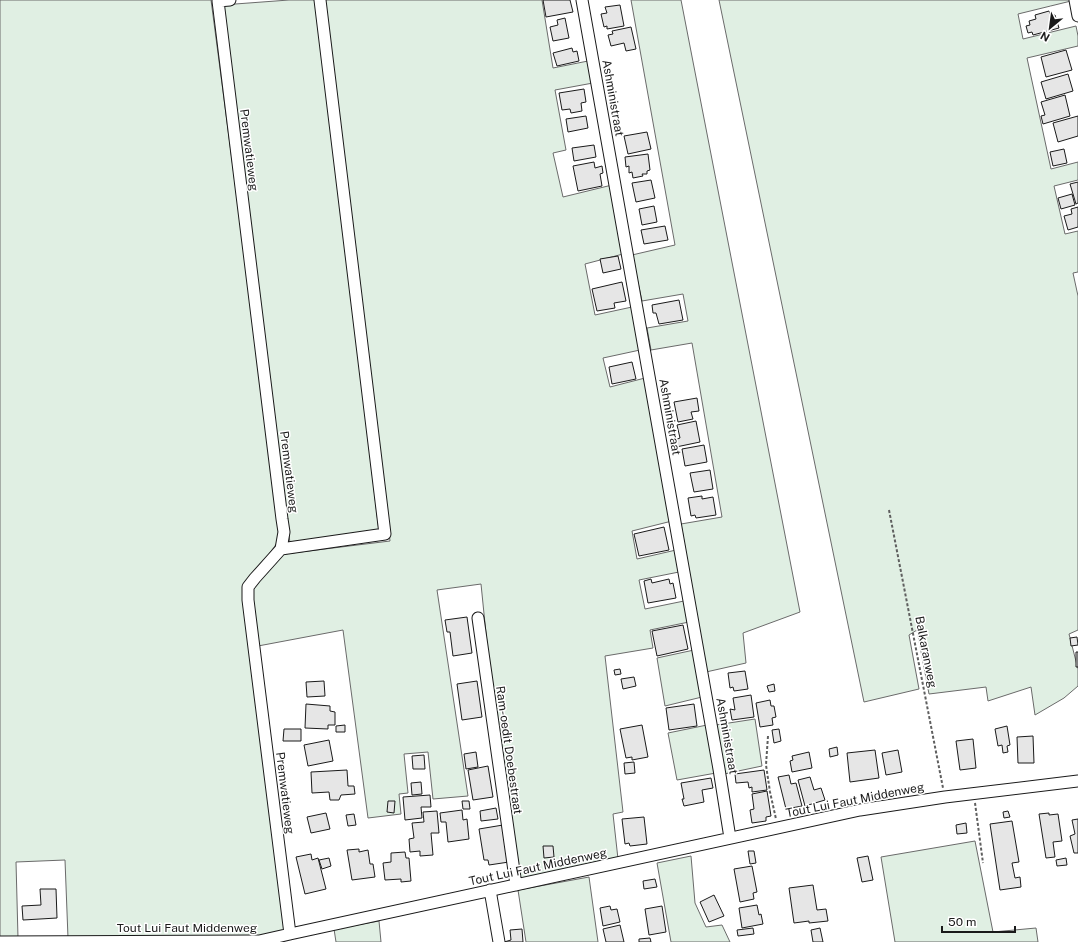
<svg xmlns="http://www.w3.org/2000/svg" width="1078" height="942" viewBox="0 0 1078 942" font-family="'Public Sans',sans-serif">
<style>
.green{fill:#e0efe3;stroke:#6a6a6a}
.building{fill:#e6e6e6;stroke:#1a1a1a}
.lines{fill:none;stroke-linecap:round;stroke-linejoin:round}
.minor-casing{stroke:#1a1a1a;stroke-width:13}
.path{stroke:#5f5f5f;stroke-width:2;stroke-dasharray:3 2;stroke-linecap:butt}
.minor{stroke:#fff;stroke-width:11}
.labels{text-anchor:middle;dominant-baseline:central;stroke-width:3;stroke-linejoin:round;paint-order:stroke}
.street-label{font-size:12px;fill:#1a1a1a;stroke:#fff}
</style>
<rect width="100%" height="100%" fill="#fff"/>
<path class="green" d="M0,0H211L281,533L277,543L244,589L286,930L255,937L68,938L65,860L16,862L18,938H0Z
M289,0H316L379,531L290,543L222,5Z
M325,0H542L553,68L588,61L593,83L555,90L566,150L553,153L563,197L612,185L623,254L585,264L595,315L632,307L640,350L603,358L610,387L645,378L672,521L632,531L637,559L676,550L679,572L639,580L645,609L684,601L689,622L650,630L653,648L605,656L623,812L613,814L618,859L519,880L494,713L481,584L437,590L468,796L433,799L428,752L404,754L408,793L399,794L401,814L368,818L343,630L258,646L253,597V587L269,567L284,554L390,541Z
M631,0H681L800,612L743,633L746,663L706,672L681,524L722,517L692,343L651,350L647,328L688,321L683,294L642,301L632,255L675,245Z
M719,0H1071V1L1018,14L1023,39L1076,26L1078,36V46L1027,58L1051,169L1078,162V180L1054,186L1065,234L1078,231V272L1073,273L1078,296V630L1069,634L1078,669V686L1064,698L1035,715L1031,687L988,701L986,687L929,694L917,630L909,635L919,689L864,702Z
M694,650L702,697L665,706L657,658Z
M755,719L762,766L724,774L716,725Z
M707,725L716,773L677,780L668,733Z
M975,841L993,932L1036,928L1038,942H895L881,857Z
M691,856L695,903L706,927L722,925L730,942H671L657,863Z
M589,877L598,942H526L518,890Z
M379,921L381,942H336L334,929Z"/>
<path class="building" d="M543,0H570L573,12L546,17Z
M620,5L624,26L607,29V26L604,27L601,14L607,13L605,7Z
M1049,11L1051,16L1055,15L1059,28L1033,35L1032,32L1028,33L1026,26L1030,25L1029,21L1036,19L1035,15Z
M565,18L569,38L553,41L550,27L558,25L557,20Z
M631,27L636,49L626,51L624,43L611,46L608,35L613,34L612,31Z
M572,48L573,52L577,51L579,61L557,66L553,53Z
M1066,50L1072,70L1046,77L1041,57Z
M1068,74L1073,91L1046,99L1041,82Z
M584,89L586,102L581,103L582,111L571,113L570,109L562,110L559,93Z
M1065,95L1070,116L1043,124L1041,116L1045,115L1041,102Z
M586,116L588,128L568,132L566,119Z
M1078,116V136L1058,142L1053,123Z
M647,132L651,149L628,154L624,136Z
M594,145L596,157L574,161L572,148Z
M1064,149L1067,163L1053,166L1050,152Z
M648,154L650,170L647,171V174H642L643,176L633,178L632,172L629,173V166L626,167L625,157Z
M594,162L595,168L602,166L603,173L600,174L602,186L578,191L573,166Z
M651,180L655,198L636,202L632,183Z
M1078,182V203L1076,204L1070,184Z
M1072,194L1075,205L1061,209L1058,198Z
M654,206L657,222L642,225L639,209Z
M1078,207V227L1068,230L1064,216L1072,214L1071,209Z
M665,226L668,240L644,244L641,230Z
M618,256L621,269L603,273L600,259Z
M622,282L626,301L614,303L615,308L597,311L592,289Z
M679,300L683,320L659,324L656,313H653L652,305Z
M632,362L636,379L612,384L609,367Z
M697,398L699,411L691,412L693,419L678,422L674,402Z
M696,421L700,442L676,447L675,440L680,438L677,425Z
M704,445L707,462L685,466L682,449Z
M710,470L713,489L694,492L690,473Z
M702,496V499L713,497L716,515L696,518L695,515L691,516L688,498Z
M664,527L669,550L639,556L634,534Z
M651,579L652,583L669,579L670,584L673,583L676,598L648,603L644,581Z
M467,617L472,653L453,656L450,632H447L445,620Z
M683,625L688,649L657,656L652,631Z
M1077,637L1078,645L1071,646L1070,638Z
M1076,652H1078V667H1076Z
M620,669L621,674L615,675L614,670Z
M745,671L748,689L734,691L733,687L730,688L728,673Z
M634,677L636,686L623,689L621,679Z
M324,681L325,696L307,697L306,682Z
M477,681L482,717L462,720L457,684Z
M774,684L775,691L769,692L767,686Z
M751,695L754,717L732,720L730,709L735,710L733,698Z
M770,700L771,706H774L776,717L772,718L773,725L760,727L756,703Z
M306,704L330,706V711L335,712V725H328V729L305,728Z
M694,704L697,726L669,730L666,708Z
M345,725V732H336V726Z
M642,725L648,757L632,760V757L626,758L620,729Z
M1007,726L1010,745L1007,746L1008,752L1003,753L1002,745L998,746L995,729Z
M284,729H301V741H283Z
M779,729L781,741L774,743L772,730Z
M1033,736L1034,763H1018L1017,737Z
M973,739L976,768L960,770L956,741Z
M329,740L333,761L308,766L304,745Z
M837,747L838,755L830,757L829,749Z
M875,750L879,778L850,782L847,753Z
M898,750L902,772L886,775L882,753Z
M476,752L478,767L466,769L464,754Z
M809,752L812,768L792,772L790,761L793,760L792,756Z
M424,755L425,769H413L412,756Z
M634,762L635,773L625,774L624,763Z
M488,766L493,797L473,800L468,770Z
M347,770L348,786H354L355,794L341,795L339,800H330L329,792L312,793L311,772Z
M764,770L767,790L752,792V787L749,788L748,782L736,783L735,774Z
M789,775L791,784L796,783L802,806L786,809L778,777Z
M810,777L814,790L821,788L825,800L805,806L798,780Z
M711,778L713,788L702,790L704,802L684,806L682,799H684L681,783Z
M421,782L422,794L412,795L411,783Z
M767,791L771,816L766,817V821L752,823L750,810L754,809L752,794Z
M430,795L431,807H421L422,818L405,820L403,797Z
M388,801H395L394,813L387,812Z
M462,801H469L470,809H463Z
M496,808L498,819L481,821L480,811Z
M462,810L463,820L467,819L469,839L448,842L446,822H441L440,813Z
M437,811L439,833H431L433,855L420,856V851L410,852L409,839L414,838L412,823L424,822L423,812Z
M1008,811L1010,817L1004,818L1003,812Z
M326,813L330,829L311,833L307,817Z
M1049,813V815L1058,814L1062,841L1053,842L1055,857L1046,858L1039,814Z
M354,814L356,825L348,826L346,815Z
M644,817L647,844L630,846L629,843L625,844L622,819Z
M1078,819V853H1074L1070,836L1075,834L1072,820Z
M1012,821L1019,862L1012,863L1015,878L1020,877L1021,887L1000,890L990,824Z
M966,823L967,833L957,834L956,825Z
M503,825L509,862L489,865L488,860H484L479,829Z
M543,846H553L554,857L544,858Z
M359,849V852L368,850L370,864H373L375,877L352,880L347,850Z
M748,851H754L756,863L750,864Z
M405,852L406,858H409L411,881L401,882V879L385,880L383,863L391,862V853Z
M311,854L312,860L318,858L326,889L305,894L296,857Z
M868,856L873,880L862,882L857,858Z
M329,858L331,866L322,869L319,860Z
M1066,858L1067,865L1057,866L1056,860Z
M752,866L757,892L753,893L754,899L740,902L734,869Z
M655,879L657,887L644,889L643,881Z
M813,885L817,910L826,909L828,921L809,923V921L794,923L789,888Z
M40,889H56L57,918L23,920L22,906L41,905Z
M714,895L724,916L709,922L700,902Z
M757,905L759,915L761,914L763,924L742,928L739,908Z
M610,906L611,910L617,909L620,922L603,926L600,908Z
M662,906L666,932L649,935L645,909Z
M620,925L624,942H606L603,929Z
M753,928L754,934L738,936L737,930Z
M820,928L823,942H813L811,930Z
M522,929L523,942H504L511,940L510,930Z
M650,938L651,942H639V939Z"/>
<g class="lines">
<defs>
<path id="minor" d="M230,0L218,1L282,519L284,532L281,549L255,578L248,587V600L290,934
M582,0L719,769L730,838
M1075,0L1078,16
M281,549L385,534L320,0
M478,618L516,885
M490,890L499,942
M0,942L259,941L290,934L860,810L945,797L1078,781"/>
</defs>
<use href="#minor" class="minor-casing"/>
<path class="path" d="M889,510L943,788
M768,736L766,765L770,792L776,819
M975,803L983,863"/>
<use href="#minor" class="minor"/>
</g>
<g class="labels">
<g class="street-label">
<text transform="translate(613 98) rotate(80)">Ashministraat</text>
<text transform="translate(249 150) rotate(83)">Premwatieweg</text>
<text transform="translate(670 417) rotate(80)">Ashministraat</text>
<text transform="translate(289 472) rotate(83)">Premwatieweg</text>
<text transform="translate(926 652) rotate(79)">Balkaranweg</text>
<text transform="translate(727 736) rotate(80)">Ashministraat</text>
<text transform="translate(509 750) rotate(82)">Ram-oedit Doebestraat</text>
<text transform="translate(285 793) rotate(83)">Premwatieweg</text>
<text transform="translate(855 800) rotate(-11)">Tout Lui Faut Middenweg</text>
<text transform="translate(538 867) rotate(-12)">Tout Lui Faut Middenweg</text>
<text x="187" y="928">Tout Lui Faut Middenweg</text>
</g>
</g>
<g transform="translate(1050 28) rotate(209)" stroke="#ffffff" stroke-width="3" paint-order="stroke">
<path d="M0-3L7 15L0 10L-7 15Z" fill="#1a1a1a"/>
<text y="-6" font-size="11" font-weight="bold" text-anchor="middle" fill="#1a1a1a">N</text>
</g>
<path d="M942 926v6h73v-6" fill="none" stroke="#1a1a1a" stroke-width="2"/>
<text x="948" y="926" font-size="12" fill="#1a1a1a" stroke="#ffffff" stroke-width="3" paint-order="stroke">50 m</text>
</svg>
